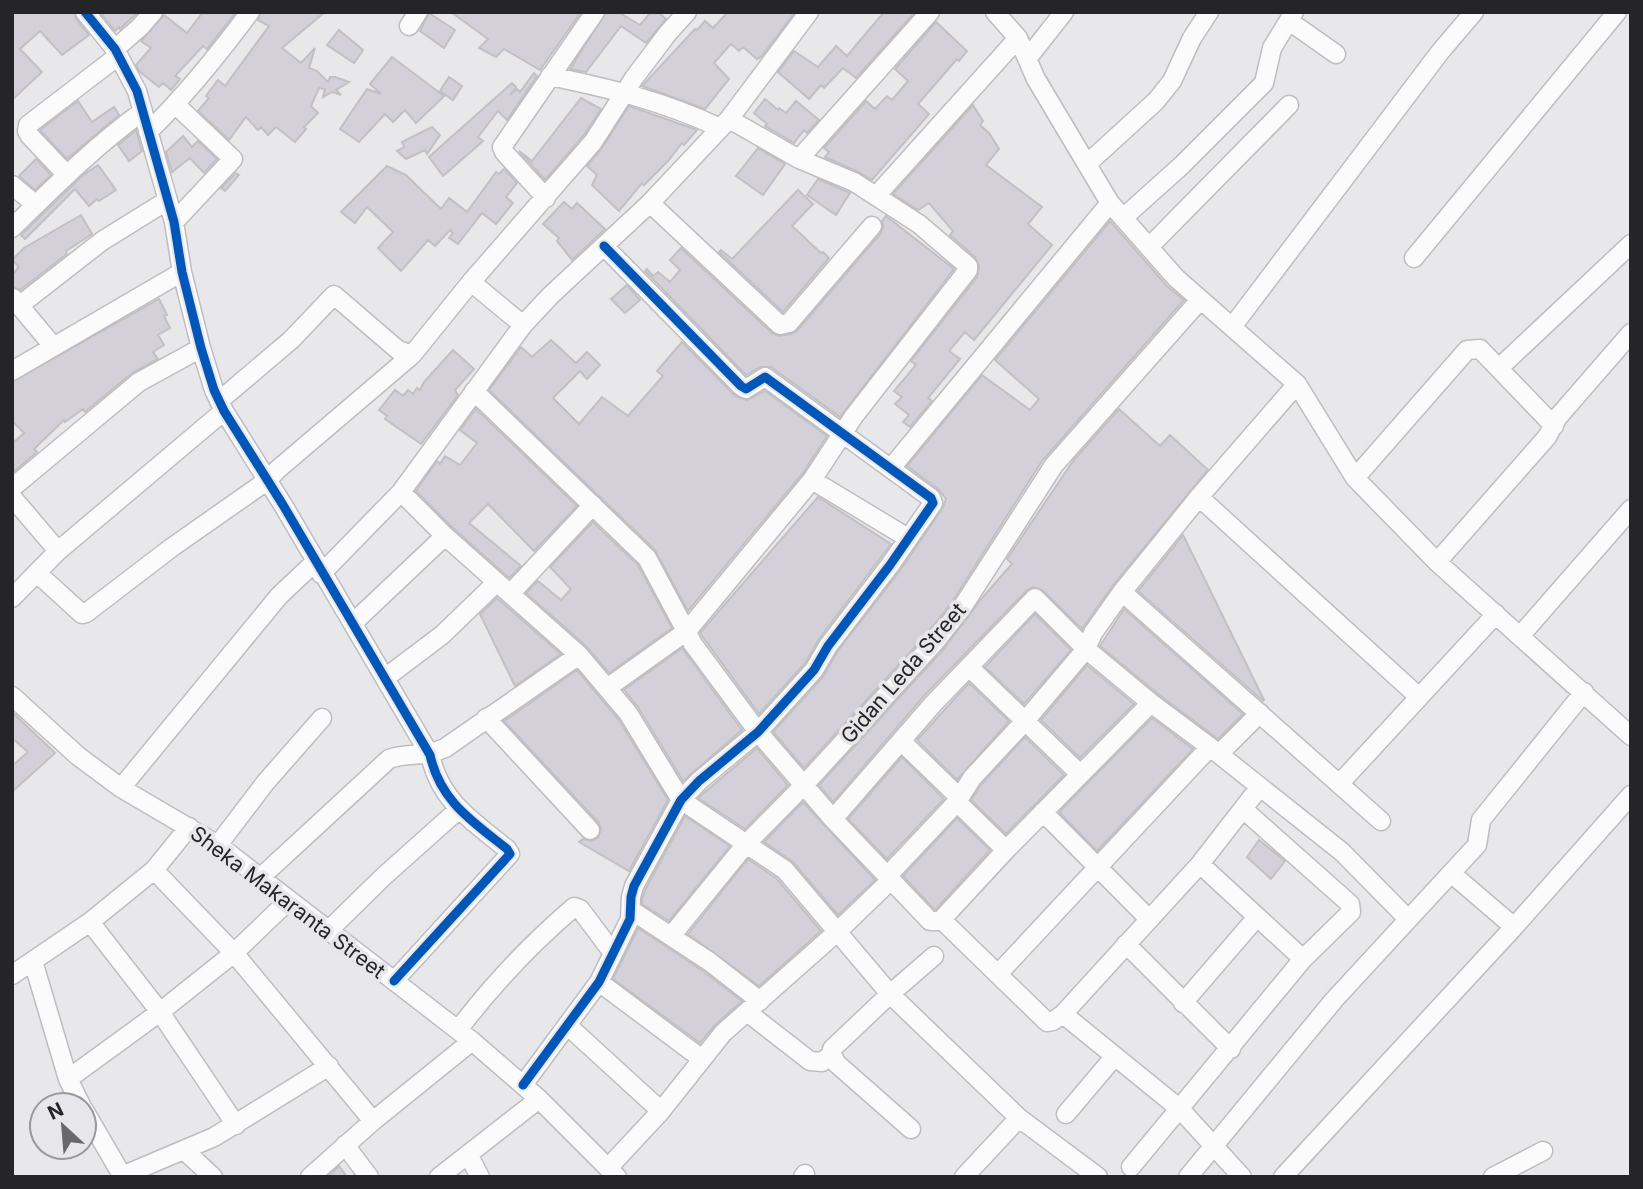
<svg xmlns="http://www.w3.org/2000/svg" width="1643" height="1189" viewBox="0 0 1643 1189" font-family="Inter,sans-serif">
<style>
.building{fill:#d3d0d9;stroke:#c1c0c2;stroke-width:2}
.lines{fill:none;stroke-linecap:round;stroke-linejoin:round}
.minor-casing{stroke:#bebdbf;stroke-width:21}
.minor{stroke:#fcfbfc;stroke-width:18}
.cycleway-casing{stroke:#e7e6ea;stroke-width:13}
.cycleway{stroke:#0057b8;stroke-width:9}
.labels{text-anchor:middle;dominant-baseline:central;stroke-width:7;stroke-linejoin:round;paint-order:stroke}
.street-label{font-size:21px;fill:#252426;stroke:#e7e6ea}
</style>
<rect width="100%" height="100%" fill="#e8e7e9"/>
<path class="building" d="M12,12H74L76,19L89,35L62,55L40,31L20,49L42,72L12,100Z
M106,12H138L120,29L119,27L115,31L102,15Z
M203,12H236L207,49L203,46L175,76L180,79L171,90L163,83L159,87L139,71L136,65L151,48L141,41L164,15L187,33Z
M261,12H325L282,48L301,63L315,48L309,68L317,71L328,82L330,77H335L349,82L336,90L341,95L332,92L323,97L325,89L319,88L311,106L318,113L304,127L306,129L295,142L276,127L268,135L261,127L258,130L246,117L229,140L198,111L209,98L206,96L218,80L225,86L269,26L258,20Z
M451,12H581L540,70L504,49L496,57L479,48L488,39Z
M606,12H618L640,25L651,12H658L666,19L646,43L621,26L586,72L570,69Z
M728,12H795L761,57L757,59L743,47L739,51L731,44L714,63L729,79L705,109L642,86L695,29L697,30L705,21L713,28Z
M884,12H915L856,78L843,68L824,88L821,85L809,99L778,72L794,51L818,67L836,46L847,56Z
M429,13L455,30L444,48L420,31Z
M936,22L967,51L959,61L957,59L918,104L929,114L872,180L858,172L825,157L829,152L824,148L866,101L875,109L887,96L892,100L908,81L895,69Z
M339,30L363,50L354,63L327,45Z
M392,57L444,96L416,123L405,110L393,122L385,114L359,142L340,129L367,89L381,94L370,84Z
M534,73L537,76L507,120L498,111L478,137L483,141L443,176L429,157L512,83L516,87L510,95L517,89L520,92Z
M449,77L462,86L453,100L440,91Z
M581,98L601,109L584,135L545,180L519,151L532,161Z
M765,99L778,110L779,108L786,113L796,101L819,120L807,133L804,130L794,143L765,126L767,124L754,113Z
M78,101L92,122L114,107L119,115L67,159L40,130Z
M973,105L983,121L980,125L989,133L999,149L986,165L1042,207L1028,224L1052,245L974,340L965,332L949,351L960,359L928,398L932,401L910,427L903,422L909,415L895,404L902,397L894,391L916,365L911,361L977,277L979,266L975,257L950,235L953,231L929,203L918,210L893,194Z
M629,106L697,130L684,145L682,143L668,161L644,185L642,183L619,211L592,185L597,175L587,166L602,148Z
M432,127L440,135L427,154L425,150L406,159L397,151L404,147L402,142Z
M136,130L142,151L129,161L118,145Z
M183,136L192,147L198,141L217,159L204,173L190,158L172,172L166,152Z
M758,148L785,164L763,195L736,176Z
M36,159L51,175L35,190L19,176Z
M98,165L116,190L99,201L97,199L89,206L75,189L25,239L21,235L83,175Z
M387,166L406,175L441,209L449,198L467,212L496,172L499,174L504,169L517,183L506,197L513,203L496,224L482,213L458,244L449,238L453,233L450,230L435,246L428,240L401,271L378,248L393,232L367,207L355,223L341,212Z
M236,173L239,175L225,191L221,188Z
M818,179L850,193L836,215L807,195Z
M798,190L813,204L792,226L821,253L823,252L829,258L783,312L719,252L721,250L732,259Z
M564,202L572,209L577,203L605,229L572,260L557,241L559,238L543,224Z
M81,215L92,234L66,251L67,254L20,290L12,287V275L19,267L12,260L24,248Z
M886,216L954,269L840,417L771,367H760L746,375L645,271L647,269L653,276L658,272L670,282L680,270L670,260L681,248L772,333L778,336L791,334L798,330L881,233L883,227L882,221Z
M1110,221L1167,286L1184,300L1042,461L952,602L925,636L804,768L773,732L823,677L837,652L899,572L942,509L946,499L938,489L907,466L982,375L1030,410L1039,399L995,360Z
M627,285L640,300L625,313L611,299Z
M159,299L167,315L164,316L170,328L158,335L164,345L153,352L158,359L132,373L85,412L83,409L65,422L64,420L34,449L37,452L15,471L12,467V444L24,433L12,421V382Z
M551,340L576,363L587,352L600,365L587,379L580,371L553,398L579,424L602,397L628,416L663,376L657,371L682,342L735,396L747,400L765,391L827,436L803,473L688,611L655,550L489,390L521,347L532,357Z
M453,350L474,369L455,390L458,395L421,444L385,419L387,416L379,410L395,390L403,396L408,390L413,394L417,388L420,390L424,382Z
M476,409L577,506L534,551L488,504L469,523L521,566L509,578L453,528L416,491L437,461L440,464L445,456L460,465L477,443L460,430Z
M1119,409L1160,446L1170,435L1208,470L1113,585L1082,629L1042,590L1033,587L1027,590L924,696L833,802L819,785L942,651L983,597L1012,564L1007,559L1073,461Z
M818,497L891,544L819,639L805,663L759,714L700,633Z
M593,522L638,565L672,628L609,673L587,647L526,593L538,581L561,600L571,589L550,567Z
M1183,535L1264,700L1263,701L1138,591Z
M497,598L561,654L515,686L480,614Z
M1124,609L1243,714L1218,739L1158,694L1100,646Z
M1035,614L1071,650L1024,704L985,667Z
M682,648L742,730L683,781L638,707L624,690Z
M1087,665L1134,704L1080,758L1041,720Z
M577,670L619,720L668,800L629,871L579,842L583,839L592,841L598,838L601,828L599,823L504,721Z
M969,683L1009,721L957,780L917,740Z
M12,712L55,753L12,792V766L28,752L12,738Z
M1152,718L1193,749L1097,851L1059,812Z
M1025,737L1064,775L1006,834L971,800L981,785Z
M757,748L788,785L745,829L698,798Z
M902,757L944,799L887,859L848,819Z
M803,802L875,880L838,915L793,862L764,842Z
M685,816L730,846L669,921L642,904V899L645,890Z
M957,818L990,850L935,910L903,876Z
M1259,840L1285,861L1271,879L1247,857Z
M748,859L777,879L821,931L759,986L688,934Z
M638,928L703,971L742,1001L715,1025L700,1043L613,979Z
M339,1166L347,1177H327Z"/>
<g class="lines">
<defs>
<path id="minor" d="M85,12L115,49L137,91L174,222L182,272L201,348L214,390L224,411L283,505L430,755C440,801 472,821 507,849L510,854L394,981
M995,12L1018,38L1036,79L1110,203L1176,278L1297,384L1355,478L1437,562L1631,736
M1289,21L1336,54
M409,26L418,12
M115,49L140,27L153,12
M1027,59L1064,12
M550,76C612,89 663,101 720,128
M148,132C186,95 218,55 250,12
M799,159L930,12
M1087,164L1156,101L1172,81L1192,38L1209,12
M66,174L30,136L27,131L28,125L118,56
M12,185L36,205
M876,196L1018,38
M546,198L504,152L502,147L595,12
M650,203L780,325L789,323L872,226
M1123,218L1182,165L1264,83L1272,48L1294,12
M174,222L233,159L176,105
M12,228C55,186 95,146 143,111
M1149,247L1289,105
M1414,258L1617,12
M471,282L523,325
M13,298L53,346
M20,305L102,241L168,200
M1232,327L1440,52L1474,12
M1499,368L1631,244
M12,371L182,272
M474,391L647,558L693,644L758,732L833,819L930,921H943
M219,401L291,340L334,295L398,350L412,355
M891,468L1110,203
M1355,478L1467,350L1480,349L1554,426
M812,480L908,538
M12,488L139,382L201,348
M401,492L445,536L579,655L628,713L681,800L785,870L890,994L1019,1118L1098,1177
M12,497L58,551
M1199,497L1419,697
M1437,562L1547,437L1558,417L1631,333
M37,573L82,614L86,613L171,548L268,480L277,470L412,355L471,282L593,142L634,78L668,33L687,12
M321,574L401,492L523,325L550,296L650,203L729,119L809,12
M1122,592L1381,821
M510,594L593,505
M12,598L58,551L224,411
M353,623L445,536
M1520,636L1631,509
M969,667L1080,774
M385,678L442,635L497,582
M607,688L687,631L812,480L854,416L968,270V266L919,224L854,182L799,159L729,119
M12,696L78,756L121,788L218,845L472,1041L539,1099L617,1177
M1151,703L1006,850L943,918V921L1047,1022L1053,1021L1063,1014L1200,864L1259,788
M486,718L590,830
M901,741L960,798
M1219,754L1260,713
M1340,783L1496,614
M121,788L279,596L315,562
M957,802L1006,850
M1043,812L1149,919
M833,819L933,704L1035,598L1086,649L1151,703L1210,747L1342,852L1408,919
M218,845L265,783L322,718
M1200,864L1303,959
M154,870L234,953L373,1121
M1451,873L1514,927
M261,877L389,759C408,752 424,758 445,748L579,655
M631,910L710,962L760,1001
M90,922L160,1012L236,1125
M329,930L383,877L458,810
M671,936L747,843L804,785L934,643L961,609L1054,465L1200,300
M1126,944L1231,1049
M33,961L68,1079L81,1105
M998,974L1210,747
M12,975L90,922L154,870L189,827
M599,982L702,1059
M1183,1003L1257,917
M747,1012L810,1061L822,1062L832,1054
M1063,1014L1180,1109L1242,1177
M567,1025L661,1111
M458,1030C492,985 531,944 574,907L580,909L613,953
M68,1079L160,1012L234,953L289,900
M523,1085L599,982L630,919L631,897L634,886L681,800L699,781L758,732L814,670L828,646L890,565L933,503L931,498L765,377L746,389L741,386L604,246
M84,1110L123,1177
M1066,1114L1115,1056
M911,1129L836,1063L832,1054V1049L890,994L934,956
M345,1145L369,1177
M185,1151L213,1177
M468,1154L480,1177
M1131,1167L1303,959L1351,912L1350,904L1243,809
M608,1168L661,1111L723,1033L836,933L890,881L892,871L957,802L972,778L1025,721L1086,649L1093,633L1122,592L1199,497L1297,384
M122,1176L214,1137L329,1066
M310,1177L373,1121L472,1041
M439,1177L539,1099
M803,1177L805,1174
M964,1177L1019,1118
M1188,1177L1334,1000L1477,845L1481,820L1584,692
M1283,1177L1514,927L1631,795
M1493,1177L1543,1151"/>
</defs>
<use href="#minor" class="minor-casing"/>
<use href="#minor" class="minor"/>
<defs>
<path id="cycleway" d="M85,12L115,49L137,91L174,222L182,272L201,348L214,390L224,411L283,505L430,755C440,801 472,821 507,849L510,854L394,981
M523,1085L599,982L630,919L631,897L634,886L681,800L699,781L758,732L814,670L828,646L890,565L933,503L931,498L765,377L746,389L741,386L604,246"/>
</defs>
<use href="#cycleway" class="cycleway-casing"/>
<use href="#cycleway" class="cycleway"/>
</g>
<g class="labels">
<g class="street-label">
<text transform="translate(903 673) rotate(-49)">Gidan Leda Street</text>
<text transform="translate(288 902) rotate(37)">Sheka Makaranta Street</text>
</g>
</g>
<rect width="1643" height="1189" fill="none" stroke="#252426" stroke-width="28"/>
<g transform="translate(63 1126) rotate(334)"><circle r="33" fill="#e7e6ea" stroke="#99989c" stroke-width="2"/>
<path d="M0-5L12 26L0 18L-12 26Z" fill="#69686a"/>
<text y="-10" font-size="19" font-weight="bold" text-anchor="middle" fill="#252426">N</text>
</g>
</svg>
